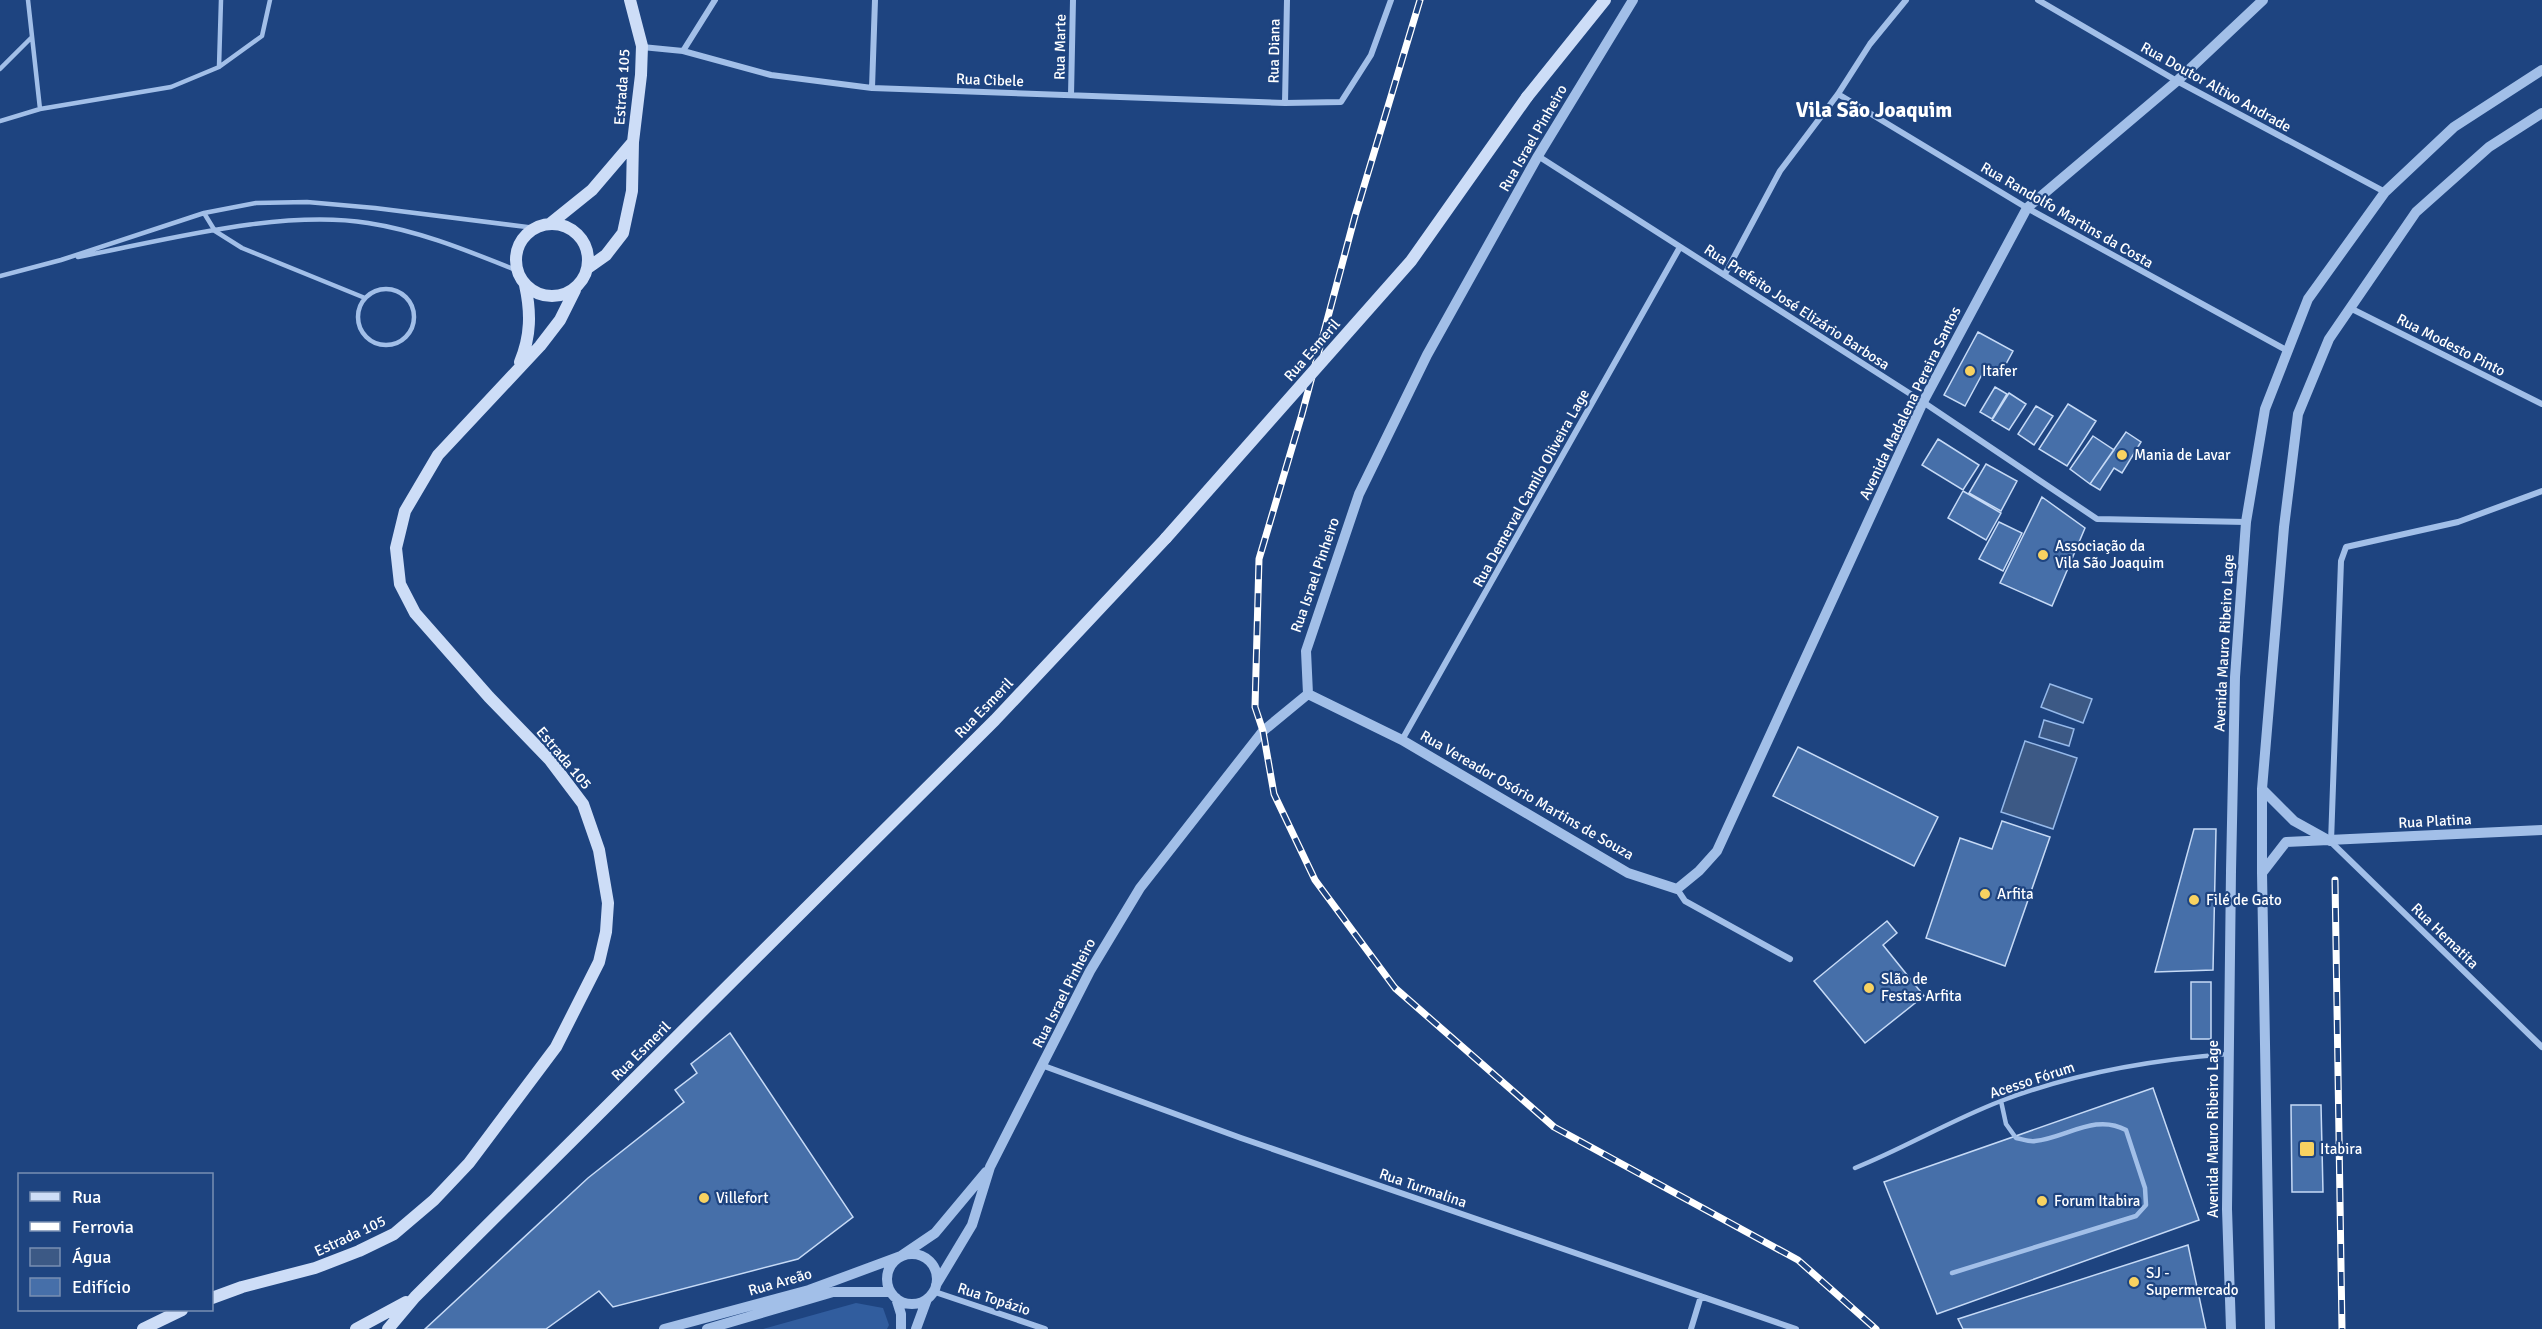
<svg xmlns="http://www.w3.org/2000/svg" width="2542" height="1329" viewBox="0 0 2542 1329" font-family="Signika,sans-serif">
<style>
.green{fill:#315d9e}
.water{fill:#3c5985;stroke:#95b9ea;stroke-width:1.5}
.building{fill:#466fa9;stroke:#c6daf6;stroke-width:1.5}
.lines{fill:none;stroke-linecap:round;stroke-linejoin:round}
.service{stroke:#a2bfe8;stroke-width:4.5}
.minor{stroke:#a2bfe8;stroke-width:6}
.tertiary{stroke:#a2bfe8;stroke-width:10}
.secondary{stroke:#cdddf7;stroke-width:12}
.rail-casing{stroke:#fff;stroke-width:7}
.rail{stroke:#1e4480;stroke-width:4.5;stroke-dasharray:14;stroke-linecap:butt}
.secondary-bridge{stroke:#cdddf7;stroke-width:12}
.poi-dot{fill:#f8d261;stroke:#1e4480;stroke-width:2}
.labels{text-anchor:middle;dominant-baseline:central;stroke-width:4.5;stroke-linejoin:round;paint-order:stroke}
.street-label{font-size:15px;fill:#fff;stroke:#1e4480}
.poi-label{font-size:15px;fill:#fff;stroke:#1e4480;text-anchor:start}
.district-label{font-size:21px;font-weight:bold;fill:#fff;stroke:#1e4480}
</style>
<rect width="100%" height="100%" fill="#1e4480"/>
<path class="green" d="M856,1303L883,1308L889,1325L887,1329H763Z"/>
<path class="water" d="M2050,684L2092,699L2083,723L2041,707Z
M2044,720L2074,729L2069,746L2039,737Z
M2025,741L2077,758L2053,829L2001,812Z"/>
<path class="building" d="M1978,332L2013,351L2000,375L1986,367L1965,406L1944,395Z
M1995,387L2007,394L1992,419L1980,412Z
M2009,393L2026,404L2009,430L1992,420Z
M2068,404L2096,421L2067,466L2039,449Z
M2036,406L2053,416L2034,445L2018,434Z
M2126,432L2141,442L2122,473L2114,468L2100,490L2090,484Z
M2093,436L2114,450L2090,484L2070,469Z
M1938,439L1979,465L1963,490L1922,465Z
M1986,464L2017,481L2001,511L1969,493Z
M1963,491L2001,513L1986,540L1948,518Z
M2042,497L2085,528L2052,606L2000,583Z
M1999,522L2022,533L2003,571L1979,559Z
M1798,747L1938,817L1914,866L1773,796Z
M2002,821L2050,837L2005,966L1926,938L1960,838L1992,849Z
M2194,829H2216L2213,970L2155,972Z
M1887,921L1897,933L1883,945L1924,996L1865,1043L1814,981Z
M2191,982H2211V1039H2191Z
M730,1033L853,1217L798,1259L613,1307L599,1291L546,1329H425L588,1178L684,1102L675,1090L697,1073L691,1064Z
M2153,1088L2199,1220L1937,1314L1884,1182Z
M2291,1105H2321L2323,1192H2292Z
M2188,1245L2206,1329H1963L1958,1319Z"/>
<g class="lines">
<path class="service" d="M28,0L40,109
M219,67L221,0
M0,69L32,37
M0,121L40,109L171,87L219,67L262,36L270,0
M204,213L215,231L242,248L365,298
M78,257C166,240 281,209 368,223C420,231 468,251 516,270
M0,276L61,260L204,213L256,203L307,202L375,208L535,228
M358 317a28 28 0 1 1 56 0a28 28 0 1 1-56 0Z
M1855,1168C1905,1148 1951,1120 2001,1101C2074,1073 2150,1060 2228,1054
M1952,1273L2136,1216L2146,1205L2145,1188L2126,1130C2095,1113 2066,1138 2035,1141C2029,1142 2022,1139 2016,1138L2006,1124L2001,1101"/>
<path class="minor" d="M2038,0L2177,81L2385,192
M642,47L683,51L771,75L872,88L1285,103L1341,102L1371,55L1391,0
M683,51L715,0
M872,88L875,0
M1838,94L2027,208L2288,351
M1071,95L1073,0
M1285,103L1287,0
M1538,156L1923,402L2097,519L2246,522
M1725,274L1780,171L1838,94L1870,44L1906,0
M2350,308L2542,404
M2542,491L2458,522L2346,547L2341,561L2331,842L2542,1047
M1402,740L1680,247
M1677,889L1685,901L1790,959
M1044,1066L1241,1138L1796,1329
M935,1292L1045,1329
M1691,1329L1701,1296"/>
<path class="tertiary" d="M1308,694L1402,740L1628,873L1677,889L1699,871L1717,851L1923,402L2027,208L2177,81L2263,0
M1308,694L1306,651L1359,494L1427,355L1538,156L1633,0
M2262,789L2294,821L2330,841
M2262,873L2286,842L2542,830
M887 1279a25 25 0 1 1 50 0a25 25 0 1 1-50 0Z
M936,1285L972,1225L990,1167L1090,971L1140,888L1263,731L1308,694
M896,1298L901,1314V1329
M664,1329L809,1290L901,1256L935,1233L986,1172
M707,1329L833,1292H890
M916,1329L927,1299
M2231,1329L2227,1209L2231,871L2235,677L2246,522L2265,409L2308,299L2385,192L2454,127L2542,70
M2270,1329L2262,873V789L2284,527L2298,414L2329,339L2416,212L2489,147L2542,113"/>
<path class="secondary" d="M1527,97L1605,0
M551,223L592,190L633,142
M516 260a36 36 0 1 1 72 0a36 36 0 1 1-72 0Z
M589,267L606,255L623,233L632,191L633,142L641,75L642,46L630,0
M520,362C531,336 531,312 525,285
M212,1298L242,1287L315,1268L359,1251L394,1234L434,1200L469,1163L556,1047L599,962L606,932L608,903L599,850L583,804L549,759L489,697L415,613L400,584L396,548L405,511L438,455L540,346L560,320L575,290
M143,1329L182,1310
M356,1329L406,1302
M388,1329L415,1297L995,720L1166,538"/>
<defs>
<path id="rail" d="M1420,0L1355,216L1302,414L1259,559L1255,707L1263,731L1274,794L1315,880L1395,988L1554,1127L1798,1260L1876,1329
M2335,880L2342,1329"/>
</defs>
<use href="#rail" class="rail-casing"/>
<use href="#rail" class="rail"/>
<path class="secondary-bridge" d="M1166,538L1411,261L1527,97"/>
</g>
<g class="poi-dot">
<circle cx="1970" cy="371" r="6"/>
<circle cx="2122" cy="455" r="6"/>
<circle cx="2043" cy="555" r="6"/>
<circle cx="1985" cy="894" r="6"/>
<circle cx="2194" cy="900" r="6"/>
<circle cx="1869" cy="988" r="6"/>
<rect x="2299" y="1141" width="16" height="16" rx="3"/>
<circle cx="704" cy="1198" r="6"/>
<circle cx="2042" cy="1201" r="6"/>
<circle cx="2134" cy="1282" r="6"/>
</g>
<g class="labels">
<g class="street-label">
<text transform="translate(1060 47) rotate(-89)">Rua Marte</text>
<text transform="translate(1274 51) rotate(-89)">Rua Diana</text>
<text transform="translate(990 80) rotate(2)">Rua Cibele</text>
<text transform="translate(622 87) rotate(-86)">Estrada 105</text>
<text transform="translate(2216 87) rotate(29)">Rua Doutor Altivo Andrade</text>
<text transform="translate(1533 138) rotate(-60)">Rua Israel Pinheiro</text>
<text transform="translate(2067 215) rotate(30)">Rua Randolfo Martins da Costa</text>
<text transform="translate(1797 307) rotate(33)">Rua Prefeito José Elizário Barbosa</text>
<text transform="translate(2451 345) rotate(27)">Rua Modesto Pinto</text>
<text transform="translate(1312 350) rotate(-49)">Rua Esmeril</text>
<text transform="translate(1910 403) rotate(-64)">Avenida Madalena Pereira Santos</text>
<text transform="translate(1531 488) rotate(-61)">Rua Demerval Camilo Oliveira Lage</text>
<text transform="translate(1315 575) rotate(-71)">Rua Israel Pinheiro</text>
<text transform="translate(2224 643) rotate(-87)">Avenida Mauro Ribeiro Lage</text>
<text transform="translate(984 708) rotate(-46)">Rua Esmeril</text>
<text transform="translate(564 758) rotate(50)">Estrada 105</text>
<text transform="translate(1527 795) rotate(30)">Rua Vereador Osório Martins de Souza</text>
<text transform="translate(2435 821) rotate(-3)">Rua Platina</text>
<text transform="translate(2445 936) rotate(44)">Rua Hematita</text>
<text transform="translate(1064 993) rotate(-63)">Rua Israel Pinheiro</text>
<text transform="translate(641 1051) rotate(-45)">Rua Esmeril</text>
<text transform="translate(2032 1080) rotate(-18)">Acesso Fórum</text>
<text transform="translate(2213 1129) rotate(-90)">Avenida Mauro Ribeiro Lage</text>
<text transform="translate(1423 1188) rotate(19)">Rua Turmalina</text>
<text transform="translate(350 1236) rotate(-25)">Estrada 105</text>
<text transform="translate(780 1282) rotate(-16)">Rua Areão</text>
<text transform="translate(994 1299) rotate(18)">Rua Topázio</text>
</g>
<g class="poi-label">
<text x="1982" y="371">Itafer</text>
<text x="2134" y="455">Mania de Lavar</text>
<text x="2055" y="546">Associação da<tspan x="2055" dy="17">Vila São Joaquim</tspan></text>
<text x="1997" y="894">Arfita</text>
<text x="2206" y="900">Filé de Gato</text>
<text x="1881" y="979">Slão de<tspan x="1881" dy="17">Festas Arfita</tspan></text>
<text x="2320" y="1149">Itabira</text>
<text x="716" y="1198">Villefort</text>
<text x="2054" y="1201">Forum Itabira</text>
<text x="2146" y="1273">SJ -<tspan x="2146" dy="17">Supermercado</tspan></text>
</g>
<g class="district-label">
<text x="1874" y="110">Vila São Joaquim</text>
</g>
</g>
<rect x="18" y="1173" width="195" height="138" fill="#1e4480" stroke="#788fb3" stroke-width="1.5"/>
<rect x="30" y="1192" width="30" height="9" fill="#cdddf7" stroke="#788fb3" stroke-width="1.5"/>
<text x="72" y="1203" font-size="18" fill="#ffffff">Rua</text>
<rect x="30" y="1222" width="30" height="9" fill="#ffffff" stroke="#788fb3" stroke-width="1.5"/>
<text x="72" y="1233" font-size="18" fill="#ffffff">Ferrovia</text>
<rect x="30" y="1248" width="30" height="18" fill="#3c5985" stroke="#788fb3" stroke-width="1.5"/>
<text x="72" y="1263" font-size="18" fill="#ffffff">Água</text>
<rect x="30" y="1278" width="30" height="18" fill="#466fa9" stroke="#788fb3" stroke-width="1.5"/>
<text x="72" y="1293" font-size="18" fill="#ffffff">Edifício</text>
</svg>
